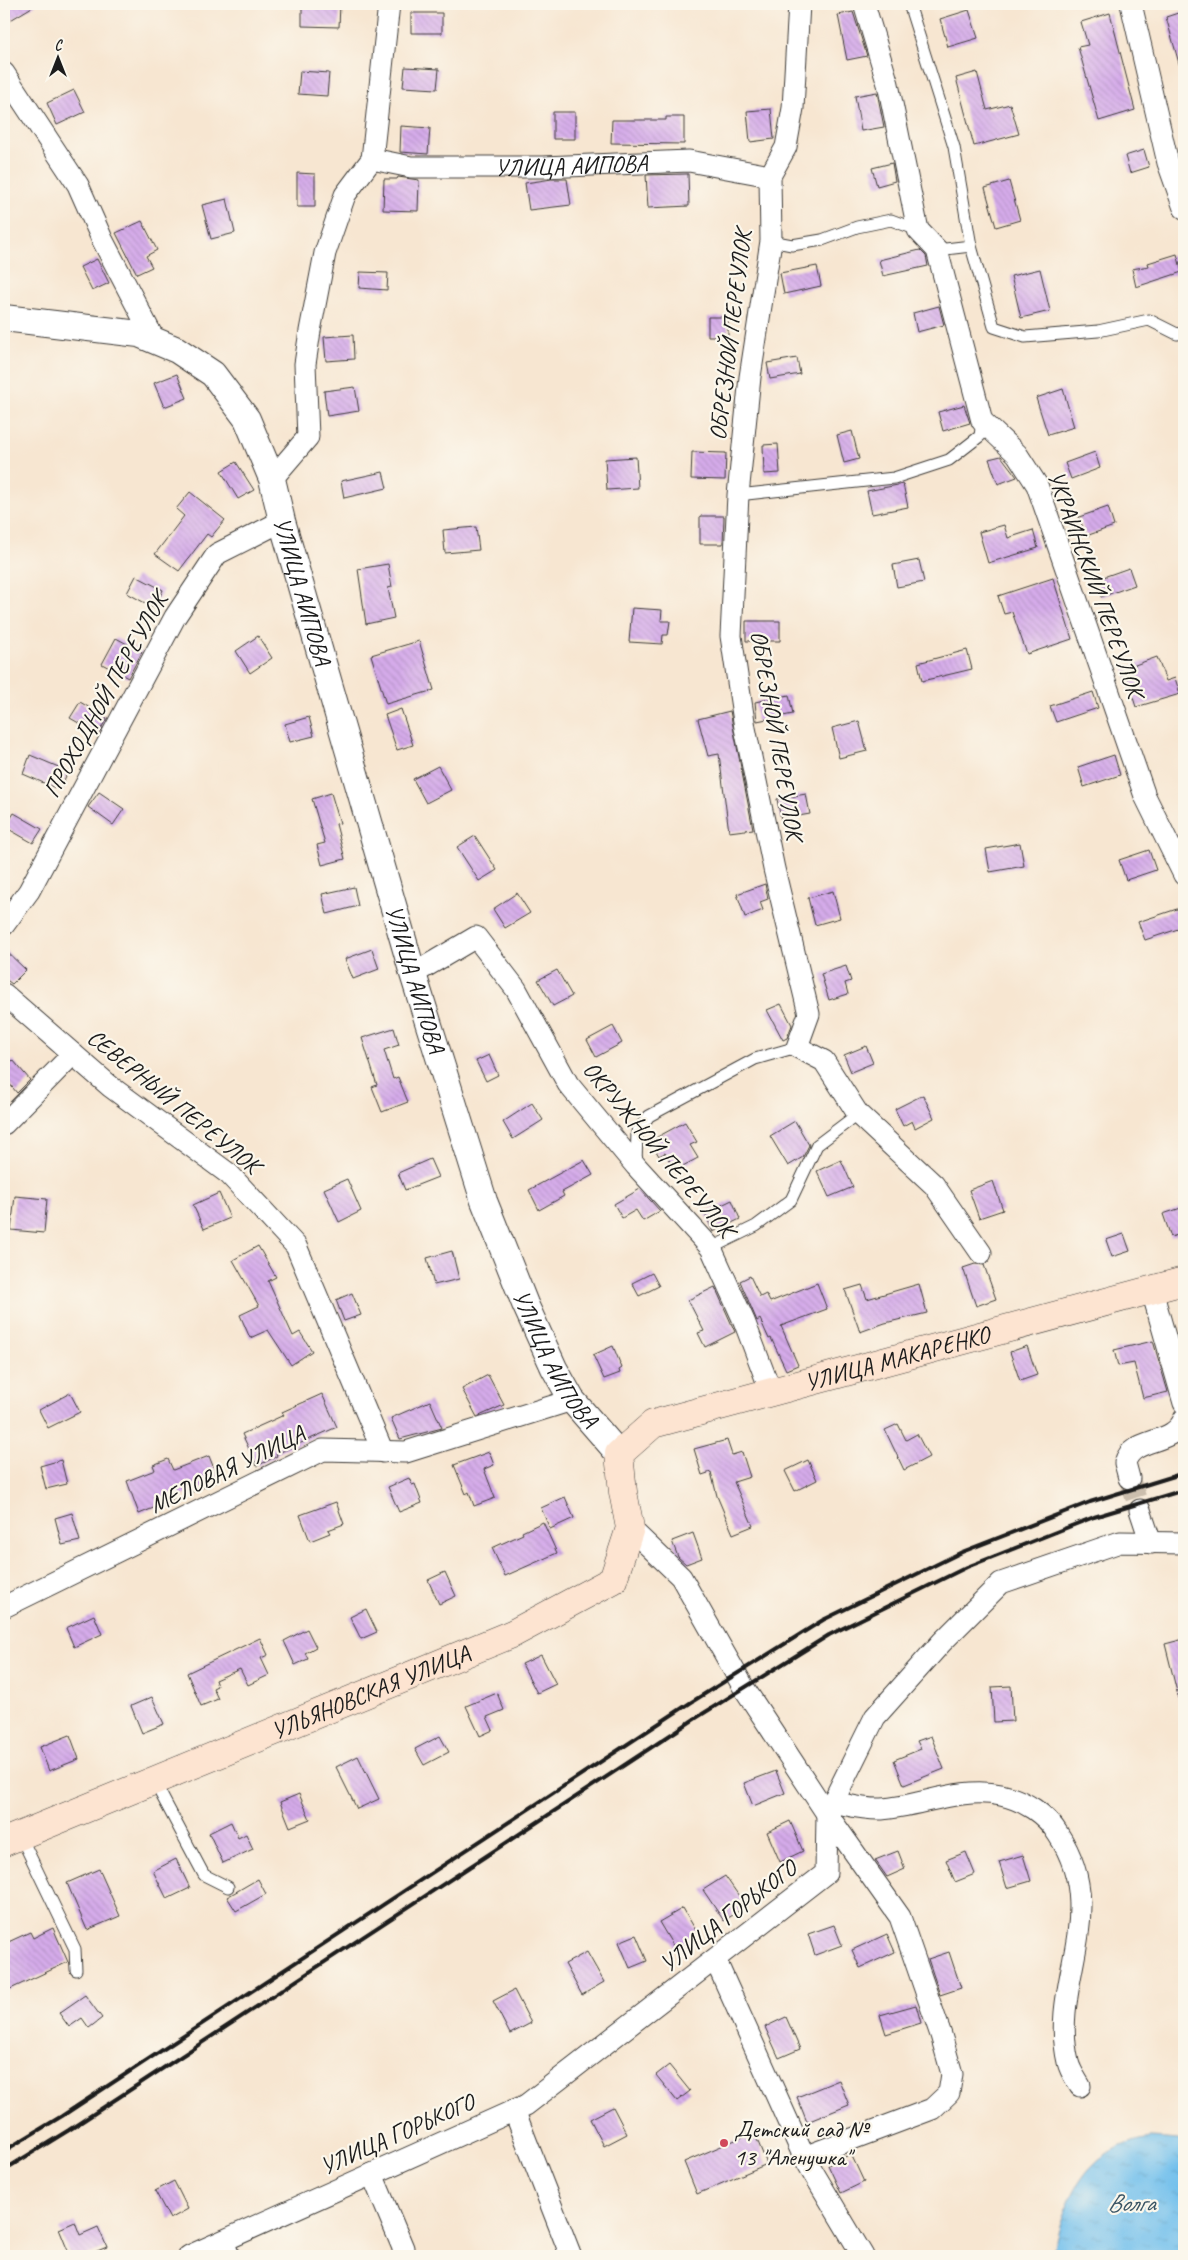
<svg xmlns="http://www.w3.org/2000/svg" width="1188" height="2260" viewBox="0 0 1188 2260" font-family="Caveat,sans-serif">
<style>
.water{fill:url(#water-ripples);stroke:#476e84}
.building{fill:url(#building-back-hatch)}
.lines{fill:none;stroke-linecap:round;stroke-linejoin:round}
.minor-tunnel{stroke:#cbbead;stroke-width:21;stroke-dasharray:21 11;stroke-linecap:butt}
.service-casing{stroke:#3d3a37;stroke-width:13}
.minor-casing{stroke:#3d3a37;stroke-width:23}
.tertiary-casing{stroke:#3d3a37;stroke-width:28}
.secondary-casing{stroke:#3d3a37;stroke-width:29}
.service{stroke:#fff;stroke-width:11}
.minor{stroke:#fff;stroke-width:21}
.tertiary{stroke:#fff;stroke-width:26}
.secondary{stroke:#fde4d1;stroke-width:28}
.rail{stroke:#1c1c1c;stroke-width:4}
.poi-dot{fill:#d1495b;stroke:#fbf7ec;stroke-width:2}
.labels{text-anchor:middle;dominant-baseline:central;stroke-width:4.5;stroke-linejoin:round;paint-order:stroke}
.street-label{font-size:24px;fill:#1c1c1c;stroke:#fbf7ec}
.poi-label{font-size:24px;fill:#1c1c1c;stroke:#fbf7ec;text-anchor:start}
.water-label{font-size:25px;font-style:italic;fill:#3a5565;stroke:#fbf7ec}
</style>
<defs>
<pattern id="water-ripples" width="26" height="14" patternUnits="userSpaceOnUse" patternTransform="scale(1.25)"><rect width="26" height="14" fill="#72c0ec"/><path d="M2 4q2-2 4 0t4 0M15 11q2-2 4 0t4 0" fill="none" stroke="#62a4ca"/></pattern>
<pattern id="building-back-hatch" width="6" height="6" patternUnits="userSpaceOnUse" patternTransform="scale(1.25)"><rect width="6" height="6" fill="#d5abea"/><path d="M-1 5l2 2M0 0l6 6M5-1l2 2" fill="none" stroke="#b693c8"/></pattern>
</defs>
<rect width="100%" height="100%" fill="#fbf7ec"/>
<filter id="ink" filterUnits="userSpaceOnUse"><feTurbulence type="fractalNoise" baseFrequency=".02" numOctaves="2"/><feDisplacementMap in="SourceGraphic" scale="10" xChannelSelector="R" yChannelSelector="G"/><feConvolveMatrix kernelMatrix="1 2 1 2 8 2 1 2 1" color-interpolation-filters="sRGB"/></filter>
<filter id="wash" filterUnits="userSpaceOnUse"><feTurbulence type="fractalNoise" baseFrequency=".0096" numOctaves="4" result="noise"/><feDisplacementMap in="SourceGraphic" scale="20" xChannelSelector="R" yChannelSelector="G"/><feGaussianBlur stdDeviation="1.12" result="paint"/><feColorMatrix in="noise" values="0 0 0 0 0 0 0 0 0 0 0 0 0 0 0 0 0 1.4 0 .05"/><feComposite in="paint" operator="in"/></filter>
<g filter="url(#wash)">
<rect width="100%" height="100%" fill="#f7e6d1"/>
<path class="water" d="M1151,2138L1179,2140L1184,2143V2256H1051C1068,2198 1082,2148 1151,2138Z"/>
<g id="blocks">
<path class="building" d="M4,4H37L4,24Z
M302,4H340L339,27L302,26Z
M969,10L978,38L948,47L940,19Z
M1184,11V66L1180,67L1166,17Z
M853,12L867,56L847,60L838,15Z
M411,13H442V33H411Z
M1110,13L1135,110L1099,121L1078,47L1088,45L1081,22Z
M405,67L439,69L437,89L403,87Z
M300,71L329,73L327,96L298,94Z
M977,72L987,110L1010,104L1019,134L974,146L956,78Z
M74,90L85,112L57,125L47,103Z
M877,92L884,127L861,131L855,96Z
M771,109L774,139L750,142L747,111Z
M553,112H575V139H553Z
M666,117H684V144L611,143L612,120H666Z
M401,126L430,128L428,154L400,152Z
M1144,150L1149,167L1130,173L1125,156Z
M892,163L895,181L877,186L872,168Z
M297,173L315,174V207H297Z
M688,174L689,206L648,208L646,175Z
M398,177L419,180L418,211L383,210L384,179H397Z
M552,179H567L571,205L529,210L525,183Z
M1009,181L1020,220L996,227L985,188Z
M227,199L235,233L211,239L202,205Z
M142,221L157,250L146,256L152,267L137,274L116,233Z
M920,250L926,256L928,266L883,276L879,260Z
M1177,254L1182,272L1136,287L1132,269L1149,266L1148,263Z
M97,259L109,283L92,291L80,267Z
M817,266L821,286L784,294L780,273Z
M1040,269L1050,311L1021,318L1011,276Z
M360,272L388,273L387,290L359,288Z
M939,306L944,325L917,332L913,313Z
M708,317H728V336H708Z
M353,335L354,359L326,361L324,337Z
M797,358L800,374L770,379L767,363Z
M177,374L187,398L164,407L154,383Z
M355,387L359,411L327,416L324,391Z
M1063,389L1074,427L1048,435L1036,398Z
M964,405L970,423L943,431L938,412Z
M852,431L859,459L844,463L837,435Z
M778,444L780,473L764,474L763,445Z
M692,452L726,453L725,480L691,479Z
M1095,452L1100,468L1071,479L1065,463Z
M1001,456L1017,477L998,484L989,459Z
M636,457L638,488L607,490L605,459Z
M236,462L254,490L238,499L221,471Z
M383,472L387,488L344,498L341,481Z
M903,484L908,507L872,514L867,491Z
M190,492L225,520L211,537L207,534L179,571L155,554L184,516L176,509Z
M1108,507L1114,526L1086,536L1079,517Z
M700,516H724L723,544H700Z
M1004,525L1008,538L1033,530L1038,548L988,563L979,532Z
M476,527L479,550L445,553L443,530Z
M919,560L924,582L897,587L893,565Z
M388,564L392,587L388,588L394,618L366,624L358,569Z
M1129,568L1135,585L1101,597L1095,580Z
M136,576L163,590L154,608L127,593Z
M1053,578L1072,639L1027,654L1012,612L1004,614L998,596Z
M632,608L662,610L661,621H670L668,635H663L662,644L629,642Z
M746,621H780V641H746Z
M258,636L272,658L250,673L236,651Z
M116,638L142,652L128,678L102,664Z
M419,641L434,690L386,704L371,655Z
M967,650L972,669L922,681L918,663Z
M1157,657L1166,681L1175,678L1180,694L1136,707L1124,669Z
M1093,692L1098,708L1056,722L1050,706Z
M789,695L793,714L757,721L755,702Z
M80,702L107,718L98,734L70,718Z
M401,709L413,745L397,750L385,715Z
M730,711L753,829L729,832L719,754L708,756L698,719Z
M309,717L314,736L290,742L285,724Z
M859,721L867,751L839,758L832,728Z
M30,755L68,771L60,790L23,774Z
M1114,755L1120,775L1084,787L1078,767Z
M438,766L451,790L426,803L413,779Z
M99,792L124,809L113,825L88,807Z
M331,793L340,823L336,824L345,859L322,865L317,845L325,843L312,799Z
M806,794L810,814L781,819L777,799Z
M14,813L42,829L33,843L5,827Z
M475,836L497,870L479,881L457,847Z
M1020,843L1024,866L990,872L986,849Z
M1149,850L1156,870L1126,880L1119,860Z
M765,884L768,899L760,902L763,910L745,917L737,894Z
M354,887L358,906L327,914L322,894Z
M833,891L840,918L815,925L808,898Z
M517,893L530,913L505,928L493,909Z
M1180,908L1184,927L1145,940L1138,922Z
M4,949L26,970L12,984L4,978Z
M372,949L379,969L353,979L345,959Z
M846,966L851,981L845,983L848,994L829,1000L821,974Z
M557,970L572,996L553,1006L538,980Z
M781,1004L792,1025L787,1038L783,1040L767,1010Z
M613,1026L622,1043L596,1057L587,1040Z
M394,1028L399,1045L384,1050L393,1079L398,1077L408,1102L382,1112L372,1087L377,1085L362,1038Z
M866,1046L873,1063L851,1072L844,1055Z
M489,1055L498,1075L486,1081L476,1061Z
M13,1060L30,1080L17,1093L4,1077V1069Z
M923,1095L934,1118L915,1128L912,1121L903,1126L895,1109Z
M532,1103L543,1120L513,1139L503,1122Z
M795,1121L809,1145L803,1157L788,1166L770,1136Z
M685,1122L697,1142L690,1145L698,1158L675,1170L665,1153L659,1156L650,1141Z
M430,1159L438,1177L405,1190L398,1173Z
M584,1160L593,1175L562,1192L564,1196L539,1210L529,1190Z
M841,1160L853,1187L829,1197L817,1171Z
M347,1179L361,1211L339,1222L324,1189Z
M993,1181L1003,1210L979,1218L969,1190Z
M640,1189L660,1211L643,1221L636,1210L622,1218L614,1204Z
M219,1193L230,1218L204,1229L193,1205Z
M15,1196L47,1199L44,1233L11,1230Z
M732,1200L740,1219L713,1232L705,1213Z
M1184,1207V1233L1171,1237L1163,1214Z
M1124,1234L1130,1251L1112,1257L1106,1240Z
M258,1246L276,1277L268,1281L293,1336L300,1332L312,1351L291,1365L268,1330L250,1338L240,1315L259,1306L233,1260Z
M452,1251L459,1279L434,1285L427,1258Z
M975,1264L984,1265L996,1299L976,1306L963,1268Z
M652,1273L659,1286L639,1296L632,1283Z
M750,1276L760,1297L766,1294L770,1302L817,1283L827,1309L781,1326L798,1365L786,1370L771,1338L769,1339L760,1319L757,1321L740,1281Z
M919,1284L927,1313L885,1323L860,1332L845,1290L862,1285L867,1299Z
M715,1287L735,1332L705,1347L698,1333L704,1331L688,1300Z
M352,1293L361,1315L344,1321L336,1300Z
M1153,1341L1168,1392L1143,1398L1134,1363L1118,1366L1114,1350Z
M613,1346L622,1368L619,1370L620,1373L604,1379L593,1355Z
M1027,1346L1037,1375L1020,1381L1010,1352Z
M488,1375L504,1405L477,1417L462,1389Z
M70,1393L80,1412L48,1428L39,1410Z
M322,1394L337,1427L276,1454L277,1456L257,1466L242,1434L284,1415L282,1412Z
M430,1401L442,1428L400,1439L391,1418Z
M898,1424L906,1440L917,1434L929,1457L904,1470L885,1430Z
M727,1440L732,1455L742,1452L750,1477L734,1482L753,1526L733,1534L717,1496L711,1472L702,1475L694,1449Z
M489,1452L494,1465L484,1469L495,1498L474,1506L469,1492L466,1494L454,1465Z
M209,1456L219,1481L139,1514L127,1481L155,1470L153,1465L168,1459L173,1470Z
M61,1460L67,1484L46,1489L40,1466Z
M808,1460L817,1480L795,1491L785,1471Z
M409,1478L412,1485L415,1484L422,1503L399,1512L388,1487Z
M565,1497L574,1518L550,1529L541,1508Z
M336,1502L344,1524L328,1530L330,1533L310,1541L300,1515Z
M72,1513L80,1541L62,1545L55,1518Z
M543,1522L557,1553L505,1576L492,1548L523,1534L522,1532Z
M693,1533L702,1558L686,1564L678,1557L672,1541Z
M445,1572L456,1596L439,1604L428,1580Z
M366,1609L377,1632L361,1639L350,1617Z
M94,1615L102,1634L74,1647L66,1628Z
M307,1629L316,1647L305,1653L308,1659L295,1665L284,1641Z
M260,1638L268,1655L261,1658L269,1675L248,1685L240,1669L215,1680L217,1686L213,1688L218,1699L201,1706L187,1673Z
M1184,1639V1700H1179L1165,1644Z
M541,1655L556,1684L537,1693L522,1664Z
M1011,1686L1013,1721L994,1722L992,1687Z
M497,1693L504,1710L487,1717L493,1730L480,1736L466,1706Z
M152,1697L164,1724L142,1733L131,1706Z
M70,1735L79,1759L49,1771L40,1747Z
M440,1736L449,1752L424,1765L415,1749Z
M931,1736L944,1769L904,1785L894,1760L921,1749L917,1741Z
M358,1756L379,1799L357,1809L336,1767Z
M776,1771L785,1793L753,1806L744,1783Z
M299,1794L310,1819L290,1827L280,1802Z
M790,1821L803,1851L780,1862L767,1832Z
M231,1822L238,1838L246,1834L253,1849L223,1863L209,1833Z
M898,1851L905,1869L887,1877L875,1860Z
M966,1852L975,1874L955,1882L946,1860Z
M1023,1855L1031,1881L1007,1888L999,1862Z
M176,1859L190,1888L167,1899L153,1871Z
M99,1869L120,1916L87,1930L67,1883Z
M725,1876L746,1906L724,1921L703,1890Z
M258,1879L266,1894L236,1911L227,1897Z
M683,1908L699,1936L675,1949L659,1922Z
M834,1925L842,1945L815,1955L808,1934Z
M53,1928L68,1962L4,1992V1944L30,1932L33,1938Z
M887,1934L895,1952L860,1968L852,1950Z
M636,1935L647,1961L630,1968L619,1942Z
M587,1952L604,1982L582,1995L565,1964Z
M949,1952L961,1988L940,1995L928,1959Z
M514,1990L531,2023L510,2034L493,2001Z
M85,1995L102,2018L89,2028L82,2018L69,2027L59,2013Z
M916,2005L921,2023L886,2034L880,2015Z
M786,2017L800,2049L779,2058L765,2027Z
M669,2065L690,2091L677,2101L656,2075Z
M839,2080L849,2105L807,2122L797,2097Z
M613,2107L627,2134L604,2146L590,2119Z
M754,2132L767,2164L697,2194L684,2162Z
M851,2154L864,2182L841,2193L828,2165Z
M174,2181L188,2209L170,2219L155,2191Z
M75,2222L80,2235L98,2227L107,2247L85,2256H70L59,2229Z"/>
</g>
</g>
<g filter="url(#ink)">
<use href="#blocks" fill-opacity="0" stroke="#3d3a37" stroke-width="1"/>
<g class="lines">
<path class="minor-tunnel" d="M1129,1478L1140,1510"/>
<defs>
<path id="service" d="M909,4L954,147L971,246
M771,241L792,245L822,240L857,227L891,220L918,230
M937,250L971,246L994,327L1025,337L1098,331L1149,320L1177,334L1184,333
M738,495L894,478L949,460L980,436L982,421
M636,1164L637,1132L649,1116L755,1059L797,1047
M711,1248L756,1226L791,1200L817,1145L858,1114
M154,1781L204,1875L228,1887
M20,1835L75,1949L76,1970
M228,2239L234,2256"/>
<g id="minor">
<path d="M799,4L793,108L786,147L770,176L771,241L750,377L738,495L731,636L745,728L774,869L809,1014L797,1047L824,1061L858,1114L934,1185L981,1253"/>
<path d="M864,4L888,84L918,230L937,250L982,421L1017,454L1037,485L1145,796L1184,875"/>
<path d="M1131,4L1168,163L1184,208"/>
<path d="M4,73L78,185L102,239L155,341"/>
<path id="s1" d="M372,159L411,167H543L689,161L770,176"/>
<path d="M272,479L308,437L305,364L310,331L325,253L345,195L372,159L389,4"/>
<path d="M4,925L29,891L175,617L217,554L282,521"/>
<path d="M413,974L476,937L516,989L568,1084L636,1166L711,1248L744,1321L771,1392"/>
<path d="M4,994L111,1087L229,1174L296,1246L383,1452"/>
<path d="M4,1124L73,1054"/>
<path d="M1152,1291L1184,1403"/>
<path d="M1129,1478L1125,1463C1132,1436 1174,1446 1184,1419"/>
<path d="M1140,1510L1151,1543"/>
<path d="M630,1528L681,1577L744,1688L827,1814L900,1917L941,2035L952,2074L949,2093L932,2109L804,2157"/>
<path d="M4,1607L323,1450L406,1452L572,1400"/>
<path d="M833,1802C848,1805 866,1810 882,1809C921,1806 962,1786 1001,1795C1024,1800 1046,1814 1058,1834C1111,1915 1049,1982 1068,2062C1070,2071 1076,2079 1080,2086"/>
<path d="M715,1959L804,2157L863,2256"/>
<path d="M514,2110L571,2256"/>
<path d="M372,2174L403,2248V2256"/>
<path d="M189,2256L526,2105L826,1873L827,1814L875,1717L942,1642L1001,1583L1120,1542L1184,1543"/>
</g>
<g id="tertiary">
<path id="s2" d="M4,318L139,334L177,350L213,374L247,419L272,479L282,521L413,974L484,1201L525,1304L554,1368L572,1400L619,1454"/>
</g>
<g id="secondary">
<path id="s3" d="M4,1842L512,1634L613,1580L630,1528L623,1492L619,1454L653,1424L1184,1281"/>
</g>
</defs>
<use href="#service" class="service-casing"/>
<use href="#minor" class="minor-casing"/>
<use href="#tertiary" class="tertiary-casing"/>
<use href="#secondary" class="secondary-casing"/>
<use href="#service" class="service"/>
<use href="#minor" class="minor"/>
<use href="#tertiary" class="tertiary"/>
<use href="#secondary" class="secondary"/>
<path class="rail" d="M4,2151L62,2116L690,1703L823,1620L962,1552L1090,1502L1184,1473
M4,2170L69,2130L696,1718L829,1635L967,1567L1094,1517L1184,1490"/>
</g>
</g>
<circle class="poi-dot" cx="724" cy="2143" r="5"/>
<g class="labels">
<g class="street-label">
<text stroke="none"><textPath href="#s1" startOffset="200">УЛИЦА АИПОВА</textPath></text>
<text transform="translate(730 335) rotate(-83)">ОБРЕЗНОЙ ПЕРЕУЛОК</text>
<text transform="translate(1096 584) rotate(70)">УКРАИНСКИЙ ПЕРЕУЛОК</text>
<text stroke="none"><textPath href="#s2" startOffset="458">УЛИЦА АИПОВА</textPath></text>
<text transform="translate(105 695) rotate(-61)">ПРОХОДНОЙ ПЕРЕУЛОК</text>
<text transform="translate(777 735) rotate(80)">ОБРЕЗНОЙ ПЕРЕУЛОК</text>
<text stroke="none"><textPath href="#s2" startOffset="862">УЛИЦА АИПОВА</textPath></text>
<text transform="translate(174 1101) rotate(39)">СЕВЕРНЫЙ ПЕРЕУЛОК</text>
<text transform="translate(659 1149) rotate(50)">ОКРУЖНОЙ ПЕРЕУЛОК</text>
<text stroke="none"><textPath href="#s2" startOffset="1268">УЛИЦА АИПОВА</textPath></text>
<text stroke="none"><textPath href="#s3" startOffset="1091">УЛИЦА МАКАРЕНКО</textPath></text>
<text transform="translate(227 1469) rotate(-26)">МЕЛОВАЯ УЛИЦА</text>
<text stroke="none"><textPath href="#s3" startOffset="396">УЛЬЯНОВСКАЯ УЛИЦА</textPath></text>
<text transform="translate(728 1916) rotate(-38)">УЛИЦА ГОРЬКОГО</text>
<text transform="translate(397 2134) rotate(-24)">УЛИЦА ГОРЬКОГО</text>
</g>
<g class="poi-label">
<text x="734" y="2129">Детский сад №<tspan x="734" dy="28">13 "Аленушка"</tspan></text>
</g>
<g class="water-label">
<text x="1131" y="2203">Волга</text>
</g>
</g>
<rect width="1188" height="2260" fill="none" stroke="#fbf7ec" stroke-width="20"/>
<g transform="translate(58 58)" stroke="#fbf7ec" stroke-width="4" paint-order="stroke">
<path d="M0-4L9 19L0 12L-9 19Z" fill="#1c1c1c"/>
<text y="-8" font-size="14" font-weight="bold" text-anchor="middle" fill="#1c1c1c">С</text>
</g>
</svg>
